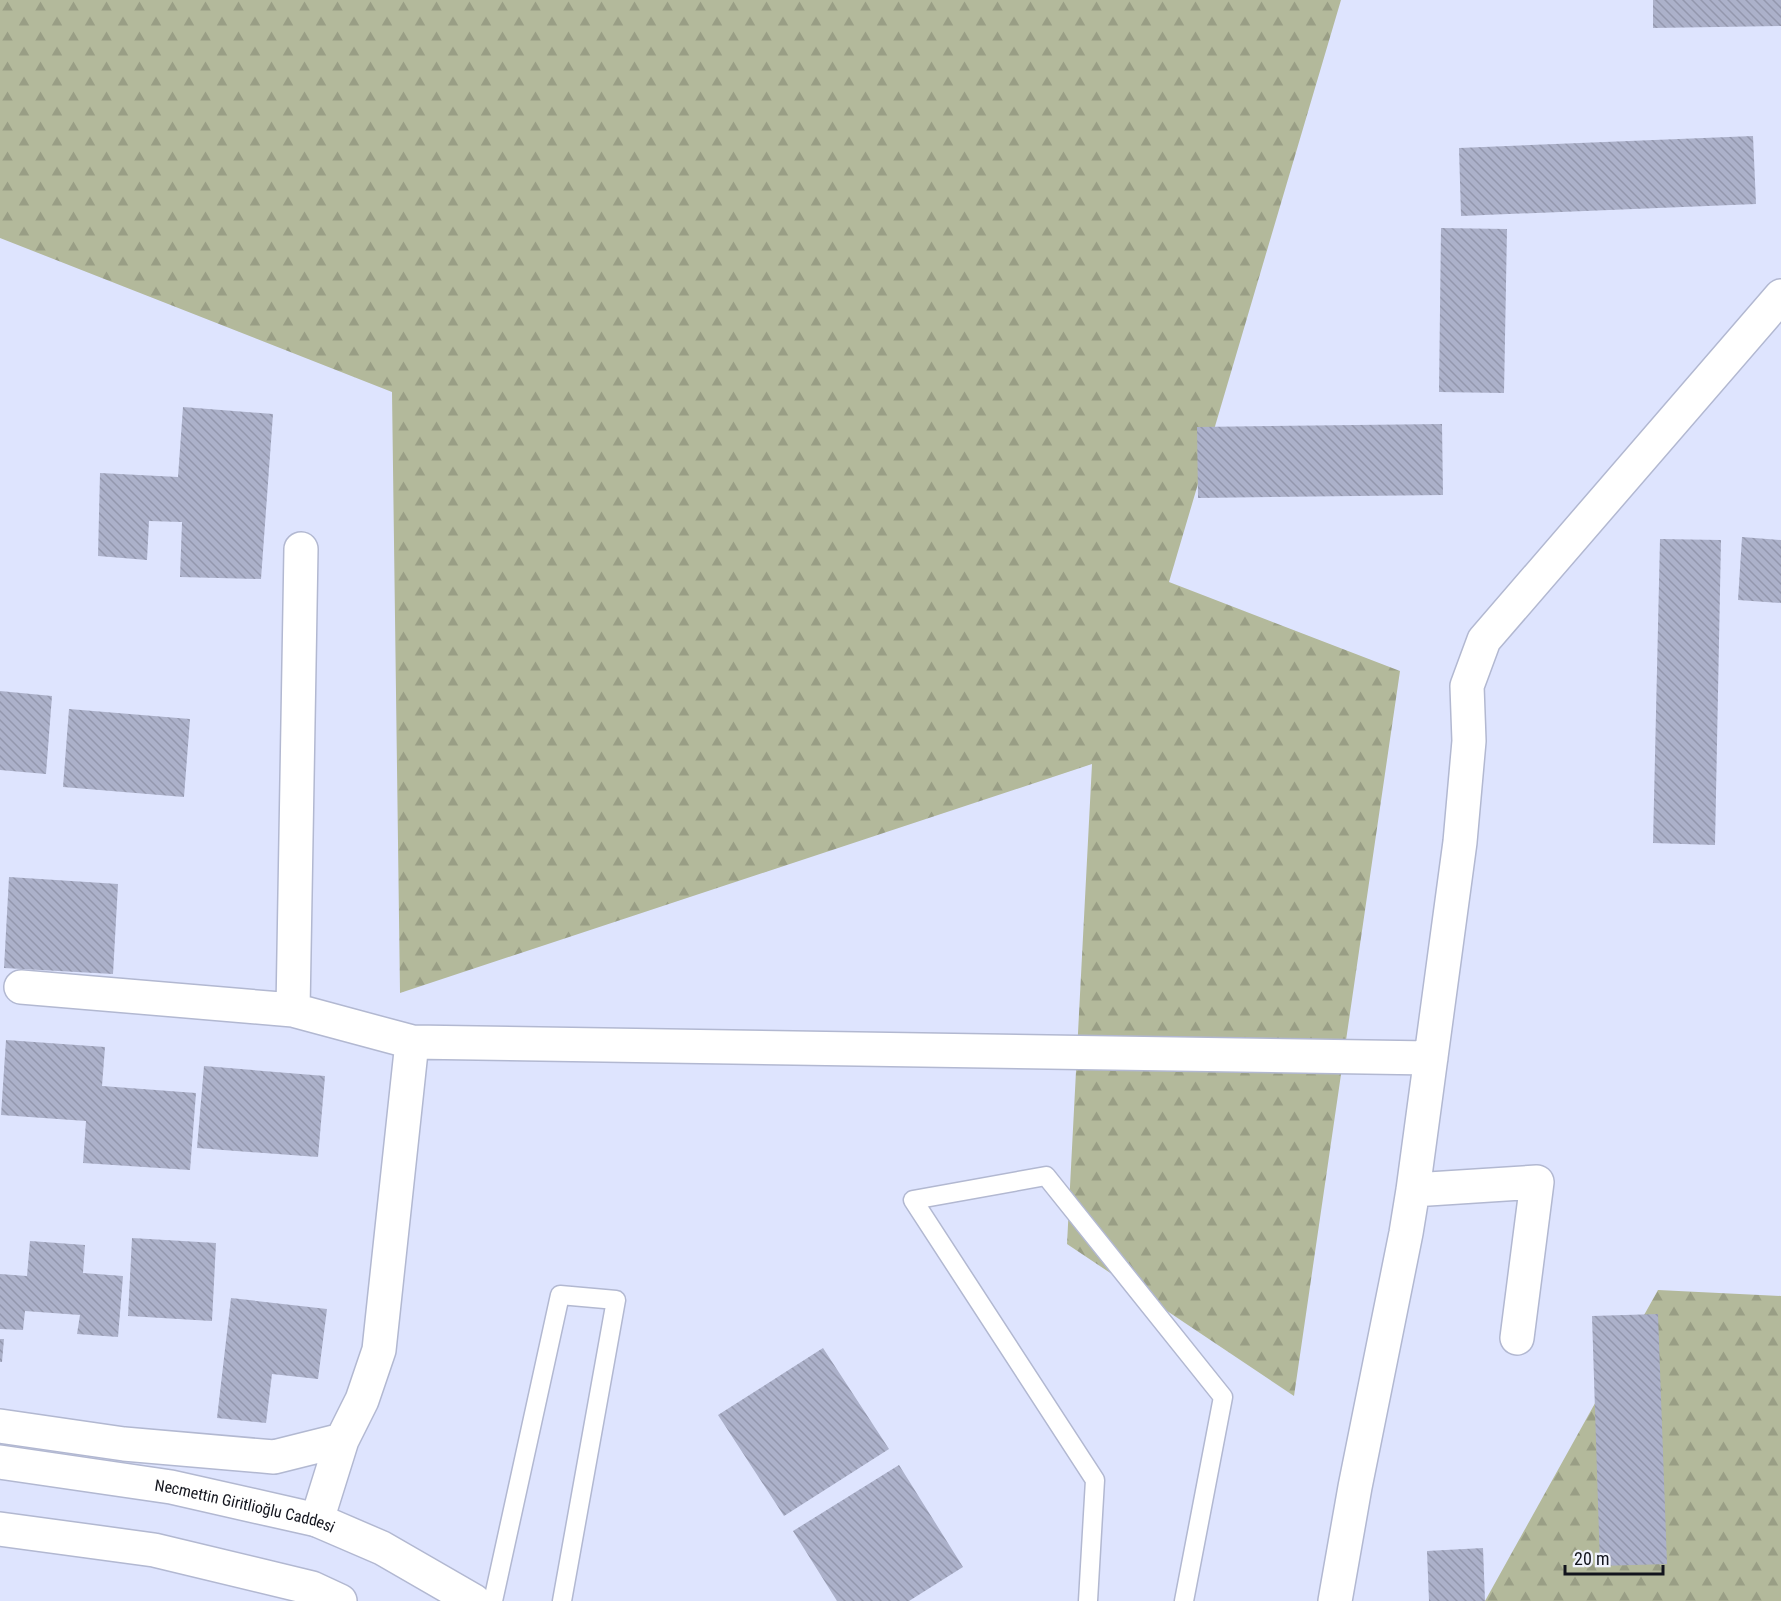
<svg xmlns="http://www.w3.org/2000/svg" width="1781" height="1601" viewBox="0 0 1781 1601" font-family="'Roboto Condensed',sans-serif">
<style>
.forest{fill:url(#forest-firs)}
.building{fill:url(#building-back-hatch)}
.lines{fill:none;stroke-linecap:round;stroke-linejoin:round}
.service-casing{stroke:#b2b8d1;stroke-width:21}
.minor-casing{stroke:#b2b8d1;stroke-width:36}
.tertiary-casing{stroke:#b2b8d1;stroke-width:36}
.service{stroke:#fff;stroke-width:18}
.minor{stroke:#fff;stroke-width:33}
.tertiary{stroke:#fff;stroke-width:33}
.labels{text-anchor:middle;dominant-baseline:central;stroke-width:4.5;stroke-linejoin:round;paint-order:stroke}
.street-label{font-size:16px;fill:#12141d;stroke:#f0f2fd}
</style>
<defs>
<pattern id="forest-firs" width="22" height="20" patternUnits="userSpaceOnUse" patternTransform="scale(1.5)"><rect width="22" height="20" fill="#b3b99b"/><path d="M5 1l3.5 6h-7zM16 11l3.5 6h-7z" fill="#999e85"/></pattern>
<pattern id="building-back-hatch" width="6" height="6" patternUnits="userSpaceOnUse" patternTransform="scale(1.5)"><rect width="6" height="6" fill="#acb1ca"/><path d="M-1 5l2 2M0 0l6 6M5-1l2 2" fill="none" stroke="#9397ad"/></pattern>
</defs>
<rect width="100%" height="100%" fill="#dee4fe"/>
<path class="forest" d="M0,0H1341L1169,582L1400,671L1294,1396L1067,1244L1092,764L400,993L392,392L0,238Z
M1658,1290L1781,1296V1601H1485Z"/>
<path class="building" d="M1653,0H1781V26L1653,28Z
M1753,136L1756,204L1461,216L1459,148Z
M1441,228L1507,229L1504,393L1439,392Z
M183,407L273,414L261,579L180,577L182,522L149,521L147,560L98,556L100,473L178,477Z
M1442,424L1443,495L1198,498L1197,427Z
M1742,537L1781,540V603L1738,600Z
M1660,539L1721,540L1715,845L1653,843Z
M0,691L52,696L46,774L0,770Z
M69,709L190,719L184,797L63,787Z
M9,877L118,884L113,974L4,968Z
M6,1040L105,1047L102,1086L196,1093L190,1170L83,1163L86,1121L1,1115Z
M204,1066L325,1076L318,1157L197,1148Z
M132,1238L216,1243L212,1321L128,1316Z
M30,1241L85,1245L83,1273L123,1276L118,1337L77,1334L80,1315L25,1311L23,1330L0,1329V1274L27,1276Z
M231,1298L327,1309L318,1379L272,1374L266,1423L217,1418Z
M1658,1314L1667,1564L1600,1566L1592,1316Z
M0,1339H4L2,1362H0Z
M823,1348L889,1449L784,1516L718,1415Z
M899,1465L963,1567L909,1601H837L793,1531Z
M1483,1548L1485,1601H1429L1427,1551Z"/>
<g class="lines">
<defs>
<path id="service" d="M493,1601L560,1295L616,1300L562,1601
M1088,1601L1095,1480L913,1200L1046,1176L1223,1397L1184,1601"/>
<path id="minor" d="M301,549L293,1010L412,1042
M21,987L293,1010
M1413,1190L1537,1182L1517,1338
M0,1426L124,1444L274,1457L342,1440
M317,1520L342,1440L362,1400L379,1350L412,1042L1431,1058
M1335,1601L1355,1487L1406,1233L1413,1190L1460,842L1469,741L1467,686L1484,640L1781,296"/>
<g id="tertiary">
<path id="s1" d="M0,1462L171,1487L317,1520L382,1548L474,1601"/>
<path d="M0,1529L154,1550L312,1588L340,1601"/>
</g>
</defs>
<use href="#service" class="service-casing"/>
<use href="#minor" class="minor-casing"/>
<use href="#tertiary" class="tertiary-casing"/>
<use href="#service" class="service"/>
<use href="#minor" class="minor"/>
<use href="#tertiary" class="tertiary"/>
</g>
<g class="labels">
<g class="street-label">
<text stroke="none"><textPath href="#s1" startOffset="249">Necmettin Giritlioğlu Caddesi</textPath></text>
</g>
</g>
<path d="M1565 1565v9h98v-9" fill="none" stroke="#12141d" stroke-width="3"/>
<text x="1574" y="1565" font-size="18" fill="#12141d" stroke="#f0f2fd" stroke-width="4.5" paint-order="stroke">20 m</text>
</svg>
